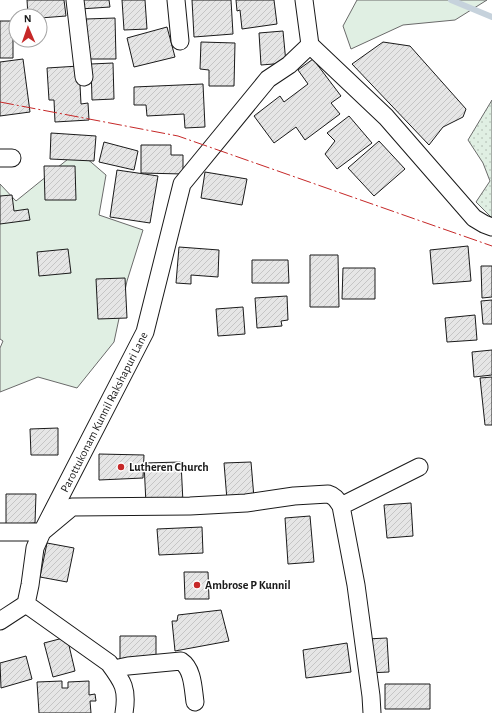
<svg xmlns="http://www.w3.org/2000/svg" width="492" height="713" viewBox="0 0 492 713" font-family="'Alegreya Sans',sans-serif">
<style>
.grass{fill:#e0efe3;stroke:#6a6a6a}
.park{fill:url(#park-dots);stroke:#6a6a6a}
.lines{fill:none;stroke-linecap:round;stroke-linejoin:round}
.stream{stroke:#c6d2dc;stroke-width:6}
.building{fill:url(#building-hatch);stroke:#1a1a1a}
.minor-casing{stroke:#1a1a1a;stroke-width:19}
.minor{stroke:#fff;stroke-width:17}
.power{stroke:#c62828;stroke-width:1;stroke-dasharray:14 3 2 3;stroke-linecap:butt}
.poi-dot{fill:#c62828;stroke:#fff;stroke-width:1.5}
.labels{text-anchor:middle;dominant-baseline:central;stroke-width:3;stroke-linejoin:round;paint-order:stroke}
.street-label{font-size:12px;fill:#1a1a1a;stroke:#fff}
.poi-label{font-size:12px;font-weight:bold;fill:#1a1a1a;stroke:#fff;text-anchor:start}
</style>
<defs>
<pattern id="park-dots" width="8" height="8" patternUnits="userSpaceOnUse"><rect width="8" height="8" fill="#e0efe3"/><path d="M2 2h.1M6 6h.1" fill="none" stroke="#c0ccc2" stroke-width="1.8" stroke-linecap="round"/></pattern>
<pattern id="building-hatch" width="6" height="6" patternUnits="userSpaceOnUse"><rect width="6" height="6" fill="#e6e6e6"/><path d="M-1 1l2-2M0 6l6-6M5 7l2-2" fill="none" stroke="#c5c5c5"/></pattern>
</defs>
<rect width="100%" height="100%" fill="#fff"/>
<path class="grass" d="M357,0H487L455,20L403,25L351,49L343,26Z
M78,151L106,175L99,215L143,230L127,281L114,342L77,388L38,377L0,392V348L3,341L0,339V184L16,201Z"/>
<path class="park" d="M492,100V218L476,202L490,181L483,163L468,140Z"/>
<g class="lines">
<path class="stream" d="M451,0L492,17"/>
</g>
<path class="building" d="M27,0H64L66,16L40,18V16H28Z
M79,0H109L110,7L80,9Z
M122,0H145L147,29L124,30Z
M192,0H231L233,34L194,37Z
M236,0H274L277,24L242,29L240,10L237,11Z
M115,18L116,59H87L86,19Z
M0,21H13V58H0Z
M167,27L175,57L134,67L127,38Z
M283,31L286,63L261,65L259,33Z
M201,42L235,43L234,86H209V70L200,69Z
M383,42L410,46L466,109L463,117L443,127L429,145L352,64Z
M23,59L30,112L0,116V62Z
M313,59L341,96L331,103L340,114L305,140L296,127L274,143L254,116L280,96L284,102L308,84L298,70Z
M113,63L114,99L92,100L91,64Z
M79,66L81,104L88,103L89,120L55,122L54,100H49L47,68Z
M203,84L205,127L185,128L184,114L147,116L146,105H134V87Z
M349,116L372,143L337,169L325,154L335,141L327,133Z
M51,133L96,136L94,161L50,159Z
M379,141L405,169L374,196L348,168Z
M104,142L138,151L134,170L99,162Z
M141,145H171V155H183V174L141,173Z
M44,166H75L76,200H45Z
M117,170L158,176L150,223L110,217Z
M205,172L247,179L242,205L201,198Z
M12,195L14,211L28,209L30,220L0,224V196Z
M468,246L471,281L433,284L430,250Z
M179,247L219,250L218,277L191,275V284L176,283Z
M68,249L71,273L39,276L37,252Z
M310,255H338L339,307H310Z
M252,260H288L289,283H252Z
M481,266H492V297L482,298Z
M343,268H375V299H342Z
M125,278L127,318L98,319L96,279Z
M287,296L288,320L281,321L282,326L257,328L255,298Z
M492,300V324H483L481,301Z
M243,307L245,334L218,336L216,309Z
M475,315L477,340L447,342L445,318Z
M492,350V375L474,377L472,352Z
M492,377V425H485L480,378Z
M58,428V455H31L30,429Z
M99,454L144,455L143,478L99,480Z
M181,462L183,503L146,504L144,463Z
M251,462L254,498L227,500L224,463Z
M6,494H36L35,523L6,525Z
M411,503L413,536L387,538L384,505Z
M310,516L314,562L288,564L285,518Z
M202,527L203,553L159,555L157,529Z
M47,543L74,548L67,582L40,577Z
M184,572H208L209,599H185Z
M221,610L229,641L175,651L172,621H177L178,615Z
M120,636H156V672H120Z
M67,637L75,671L53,677L44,643Z
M387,638L389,672L367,673L366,639Z
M347,643L351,672L306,678L303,650Z
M26,656L32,679L1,688L0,663Z
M62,681V688H68V682L89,681V695L95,694L96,701H90L91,713H39L37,682Z
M385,684H430V709H385Z"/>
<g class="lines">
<defs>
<path id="minor" d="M75,0L84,77
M176,0L180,41
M304,0L310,45L386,117L474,218L484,224L492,227
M0,158H12
M341,506L419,467
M0,532H42L72,507L190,506L246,503L294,496L328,494C335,496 337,500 341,506L356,585L371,696L372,713
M26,604L109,663C123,682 128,689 124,713
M0,621L26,604L30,585L35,548L42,532L145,332L182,184L268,79L289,65L310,45
M114,669L128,666L181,661C193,669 193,688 195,702"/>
</defs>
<use href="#minor" class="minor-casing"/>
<use href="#minor" class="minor"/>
<path class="power" d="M0,102L178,136L492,246"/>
</g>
<g class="poi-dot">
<circle cx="121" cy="467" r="4"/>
<circle cx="197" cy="585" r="4"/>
</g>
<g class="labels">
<g class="street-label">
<text transform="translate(104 412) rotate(-63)">Parottukonam Kunnil Rakshapuri Lane</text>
</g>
<g class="poi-label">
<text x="129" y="467">Lutheren Church</text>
<text x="205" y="585">Ambrose P Kunnil</text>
</g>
</g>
<g transform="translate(28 28) rotate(358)"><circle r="19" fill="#ffffff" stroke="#a3a3a3"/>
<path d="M0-3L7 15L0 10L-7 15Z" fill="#c62828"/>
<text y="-6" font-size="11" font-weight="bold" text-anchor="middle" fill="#1a1a1a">N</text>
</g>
</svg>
